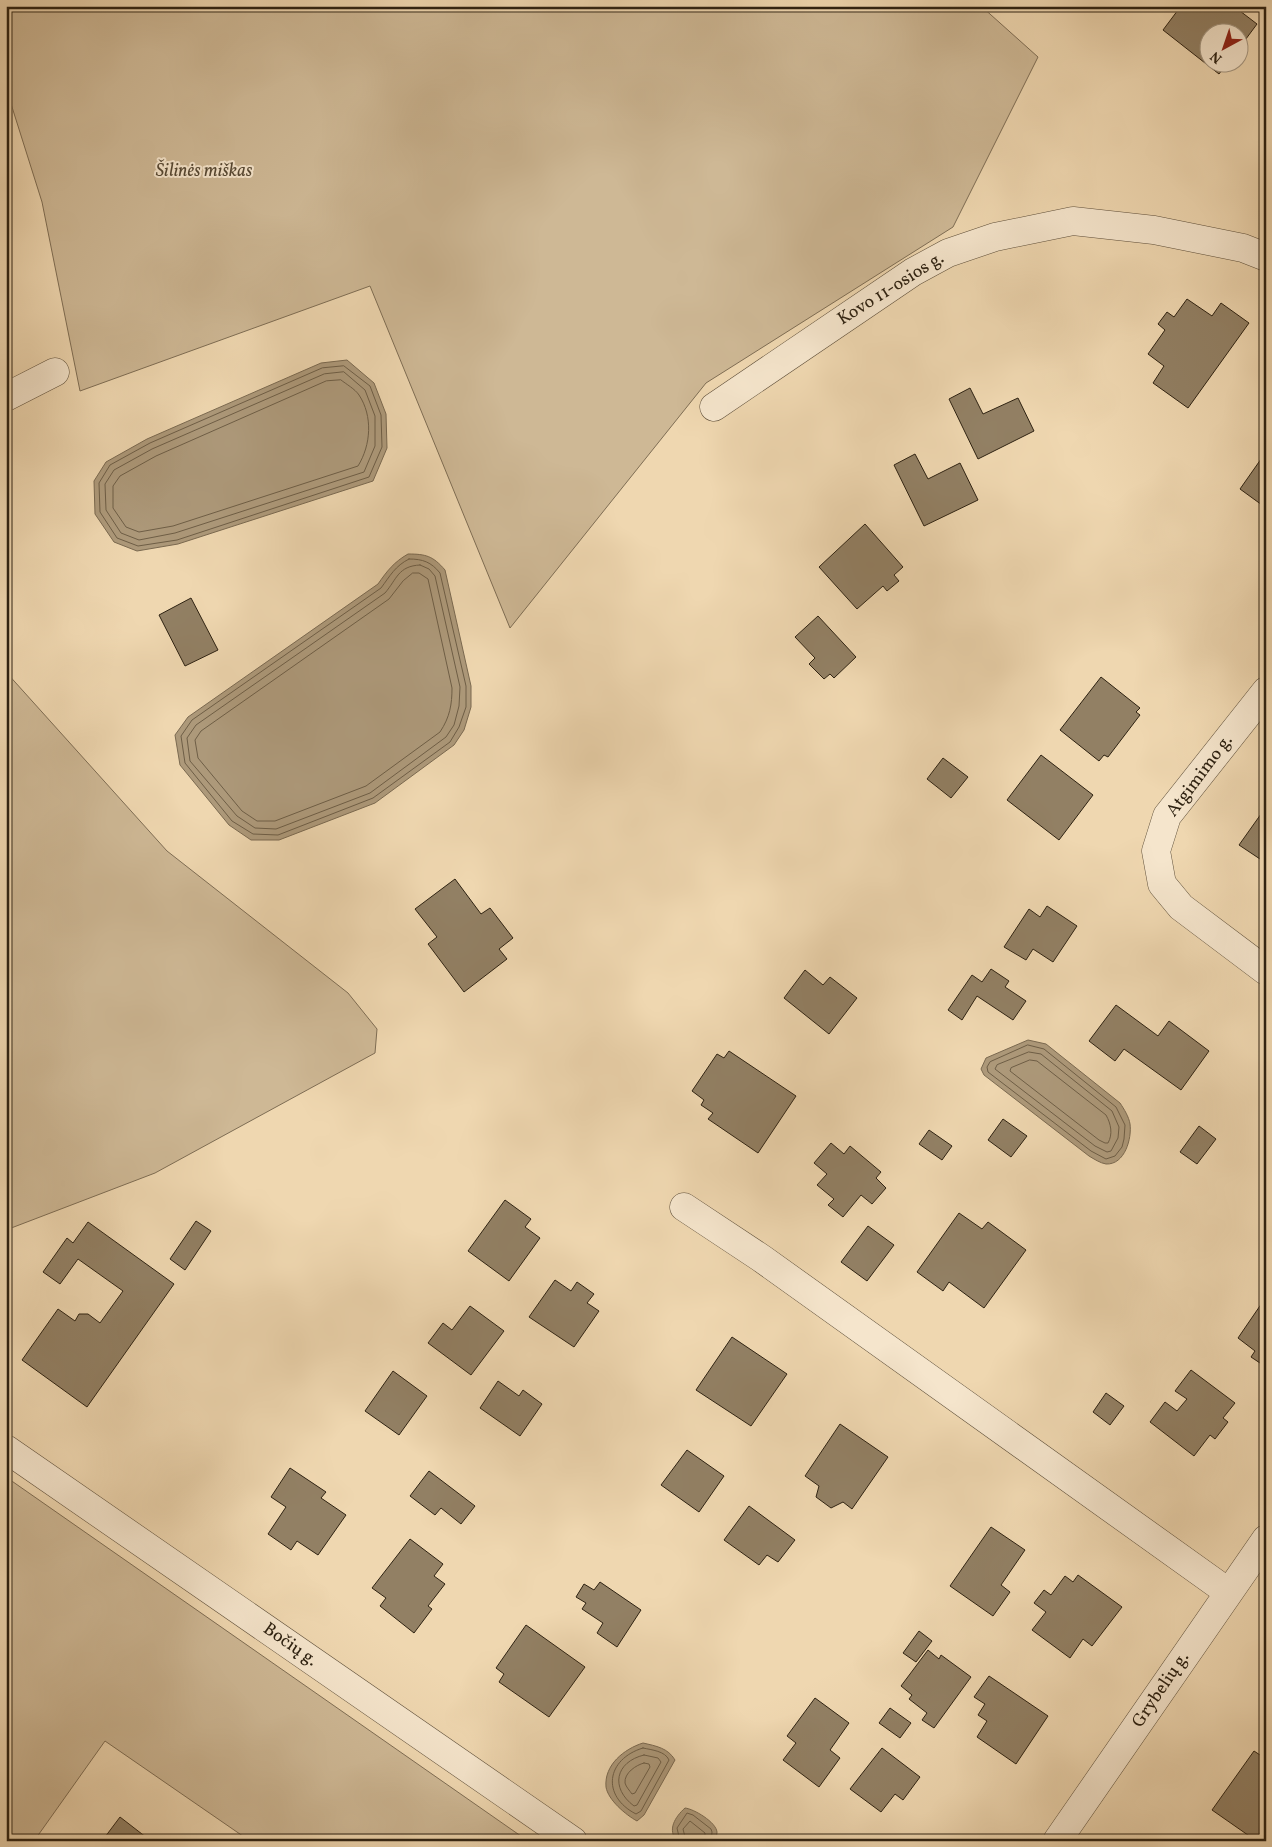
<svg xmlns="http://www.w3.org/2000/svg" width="1272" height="1847" viewBox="0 0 1272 1847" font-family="Vollkorn,serif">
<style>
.green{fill:#ceb895;stroke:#7e6d54}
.water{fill:#ad997a;stroke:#7a6950}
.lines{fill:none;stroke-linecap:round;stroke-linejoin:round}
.shore{stroke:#6e5e46;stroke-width:1}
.building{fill:#928064;stroke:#2e2212}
.street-casing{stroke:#5e4f3a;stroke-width:29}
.street{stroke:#f5e5cc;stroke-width:28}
.labels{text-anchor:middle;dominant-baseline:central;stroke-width:4;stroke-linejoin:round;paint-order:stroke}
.park-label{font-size:18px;font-style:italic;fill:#564833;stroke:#f5e5cc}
.street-label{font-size:18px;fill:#2e2212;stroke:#f5e5cc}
</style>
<rect width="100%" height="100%" fill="#efd7b0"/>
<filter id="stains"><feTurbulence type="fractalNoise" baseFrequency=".004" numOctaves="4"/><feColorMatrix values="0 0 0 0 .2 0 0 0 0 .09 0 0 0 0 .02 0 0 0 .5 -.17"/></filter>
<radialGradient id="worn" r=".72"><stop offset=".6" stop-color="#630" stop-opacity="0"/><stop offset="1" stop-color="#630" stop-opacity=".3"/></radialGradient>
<path class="green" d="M6,6H981L1038,57L953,227L706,383L510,628L370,286L80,391L42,202L6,88Z
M6,672L167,851L348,993L377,1029L375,1053L155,1173L6,1230Z
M6,1477L528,1841H250L105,1741L34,1841H6Z"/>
<path class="water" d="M347,360L374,383L386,414L387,448L373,481L178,544L137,551L114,542L95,514L94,481L106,462L147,439L321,363Z
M408,554C426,554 433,556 445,570L471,686V707L464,730L454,745L375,803L279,840H251L229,825L180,765L175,735L188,717L378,584C387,571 394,562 408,554Z
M1028,1040L1046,1044L1120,1103C1124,1109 1129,1117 1130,1124C1132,1138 1125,1165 1106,1164C1100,1163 1094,1159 1089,1156L984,1075L981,1069L986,1058Z
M643,1743C656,1746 668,1748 675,1760L644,1815L637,1821C626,1815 608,1800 606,1787C604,1765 624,1749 643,1743Z
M685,1808C694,1809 716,1822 717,1832C717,1834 716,1839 716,1841H677C667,1830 675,1817 685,1808Z"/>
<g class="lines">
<path class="shore" d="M344,366L370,386L381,415L382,447L369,477L177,540L138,546L117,538L100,512L99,483L110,465L150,443L322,368Z
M344,372L365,390L375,416V446L364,472L175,533L139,540L121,533L106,510L105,484L114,470L152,449L324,374Z
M341,380C346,384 355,389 359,395C373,416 371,445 358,466L173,526L139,532L126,527L113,508V486L120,476L156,456L326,381Z
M409,559C423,559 431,562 440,573L466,686V707L459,727L450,742L373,798L278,835L253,834L232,821L185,763L181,736L192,720L381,588C390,576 395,566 409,559Z
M420,565L429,569L435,576L460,687L459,706L454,725L446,737L370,793L276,829L255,828L237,816L190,761L187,738L196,725L385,593C397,579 398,566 420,565Z
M413,573H419L428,579L452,688C452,704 450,717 440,732L366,786L275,821H257L242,811L198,758L195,740L201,731L389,599L403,581Z
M1028,1045L1044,1049L1116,1107L1125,1125L1124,1139L1122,1147L1115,1156L1106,1159L1091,1151L988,1072L987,1067L990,1062Z
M1029,1052L1041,1054L1112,1111L1119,1127L1118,1138L1111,1151L1107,1152L1095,1146L995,1069L997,1065Z
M1030,1060L1037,1061L1106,1115C1111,1124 1113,1134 1108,1143H1105L1099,1140L1010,1071L1011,1068Z
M643,1748C652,1750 665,1751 669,1760L641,1811L636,1814C601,1796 606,1759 643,1748Z
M644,1755L658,1758L661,1762L637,1805L634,1806C610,1788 615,1762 644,1755Z
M644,1763L649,1764L650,1767L635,1793L632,1794C630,1791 626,1787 625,1783C624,1773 636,1765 644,1763Z
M680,1841L677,1828L687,1813L693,1815L711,1829L712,1832L711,1841
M686,1841L683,1829L690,1821L705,1833V1841"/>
</g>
<path class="building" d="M1181,6H1243L1240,11L1257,24L1240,47V32H1210V62H1228L1219,74L1163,30Z
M1187,299L1212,316L1221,303L1249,323L1188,408L1153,383L1164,366L1148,354L1165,330L1158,324L1167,312L1174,317Z
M970,388L983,414L1018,398L1034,431L978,459L949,399Z
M1266,452V500L1262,505L1240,489Z
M915,454L928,479L960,463L978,500L924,526L894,465Z
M865,524L903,567L894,575L899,581L887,591L883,586L857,609L819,567Z
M191,598L218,650L185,666L159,615Z
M818,616L856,657L834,678L830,674L824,679L809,664L815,658L795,637Z
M1101,677L1140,708L1136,712L1140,715L1108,757L1104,755L1099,761L1060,730Z
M1041,755L1093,795L1059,840L1007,800Z
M943,758L968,777L951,798L927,779Z
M1266,807V863L1239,845Z
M455,879L481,914L490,908L513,938L499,949L507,959L464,992L428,944L437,937L415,909Z
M1047,906L1077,926L1053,962L1033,949L1026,960L1004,947L1029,909L1040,917Z
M991,969L1009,981L1005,987L1026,1001L1013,1020L977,996L962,1020L948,1010L972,975L982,982Z
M805,970L823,985L830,977L857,998L829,1034L784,998Z
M1116,1005L1158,1036L1169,1021L1209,1051L1181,1090L1124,1049L1115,1061L1089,1041Z
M729,1051L796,1096L758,1153L708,1119L713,1113L701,1105L704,1100L692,1091L717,1054L724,1058Z
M1003,1119L1027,1136L1011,1157L988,1140Z
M1199,1126L1216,1139L1197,1164L1180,1152Z
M929,1130L952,1146L942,1160L919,1144Z
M831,1143L844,1154L850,1146L881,1172L876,1178L886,1188L872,1204L861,1195L843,1217L828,1205L834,1199L817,1185L827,1174L814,1163Z
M505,1200L531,1219L525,1227L540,1238L509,1281L468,1251Z
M959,1213L982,1229L988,1222L1026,1250L984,1308L949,1282L943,1291L917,1272Z
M196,1221L211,1231L185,1270L170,1259Z
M88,1222L174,1284L87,1407L22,1360L58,1309L75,1321L79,1314H88L100,1323L123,1291L78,1259L60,1284L43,1272L67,1238L73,1243Z
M868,1226L894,1245L867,1281L841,1262Z
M555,1280L571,1291L577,1282L594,1294L587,1303L599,1311L574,1347L529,1317Z
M1264,1300L1266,1301V1367L1251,1357L1255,1351L1238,1338Z
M470,1306L504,1331L471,1375L428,1343L443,1323L452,1330Z
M732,1337L787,1374L751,1426L696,1390Z
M1191,1370L1235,1403L1223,1418L1228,1422L1215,1439L1210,1435L1194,1456L1150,1422L1165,1402L1177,1411L1187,1399L1175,1391Z
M393,1371L427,1396L399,1435L365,1411Z
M498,1381L519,1396L523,1390L542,1404L520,1436L480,1408Z
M1106,1393L1124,1406L1110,1425L1093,1412Z
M840,1424L888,1457L852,1509L843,1502L831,1508L816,1497L819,1486L805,1476Z
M687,1450L724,1476L699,1512L661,1485Z
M290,1468L326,1492L321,1498L346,1515L318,1555L297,1541L291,1550L268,1534L286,1507L271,1497Z
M429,1471L475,1506L461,1524L441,1508L435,1515L410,1496Z
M749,1506L795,1540L778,1562L767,1555L759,1565L724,1540Z
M991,1527L1025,1550L1001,1585L1010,1592L993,1616L950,1586Z
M410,1539L443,1564L434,1576L445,1584L428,1606L432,1609L414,1633L380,1606L386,1598L372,1588Z
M1078,1575L1122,1607L1092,1646L1083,1639L1070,1658L1032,1630L1046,1612L1034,1603L1044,1590L1051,1595L1065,1576L1073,1582Z
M600,1582L641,1610L617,1647L597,1633L603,1623L582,1609L586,1603L576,1597L584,1584L594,1590Z
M526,1625L585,1667L549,1717L499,1682L504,1674L496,1668Z
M919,1631L932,1641L916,1662L903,1653Z
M928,1650L939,1659L941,1655L971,1677L934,1728L922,1720L927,1713L909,1699L912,1695L901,1686Z
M989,1676L1048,1716L1016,1764L977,1737L987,1721L978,1715L985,1704L974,1697Z
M815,1698L849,1723L830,1750L840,1758L819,1787L783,1760L796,1743L787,1736Z
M890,1708L911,1723L900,1738L879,1723Z
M882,1748L920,1777L903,1800L895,1794L881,1812L850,1789Z
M1254,1751L1266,1759V1825L1255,1840L1212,1810Z
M120,1817L151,1841H102Z"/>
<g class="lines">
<defs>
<path id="street" d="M6,397L55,372
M714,407L913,272L948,253L995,237L1073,221L1154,230L1243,248L1266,257
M1266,691L1167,816L1156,851L1162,884L1181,907L1266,971
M684,1207L761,1258L1228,1592
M6,1449L573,1841
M1057,1841L1266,1539"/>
</defs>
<use href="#street" class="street-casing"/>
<use href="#street" class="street"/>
</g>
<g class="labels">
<g class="park-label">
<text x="204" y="171">Šilinės miškas</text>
</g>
<g class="street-label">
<text transform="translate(891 289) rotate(-32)">Kovo 11-osios g.</text>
<text transform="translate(1200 776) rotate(-53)">Atgimimo g.</text>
<text transform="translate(290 1645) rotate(35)">Bočių g.</text>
<text transform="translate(1161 1690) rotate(-56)">Grybelių g.</text>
</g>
</g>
<rect width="1272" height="1847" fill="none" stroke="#efd7b0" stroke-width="25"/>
<rect x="8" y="8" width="1257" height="1832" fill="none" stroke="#2e2212" stroke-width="2.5"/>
<rect x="12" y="12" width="1247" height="1822" fill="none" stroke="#2e2212"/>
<g transform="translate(1224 48) rotate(220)"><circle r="24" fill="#f5e5cc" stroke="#a59782"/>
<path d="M0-4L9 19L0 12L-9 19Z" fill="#8f2418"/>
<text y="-8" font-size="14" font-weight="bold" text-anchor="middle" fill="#2e2212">N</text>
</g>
<rect width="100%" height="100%" filter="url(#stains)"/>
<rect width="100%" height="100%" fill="url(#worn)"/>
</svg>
